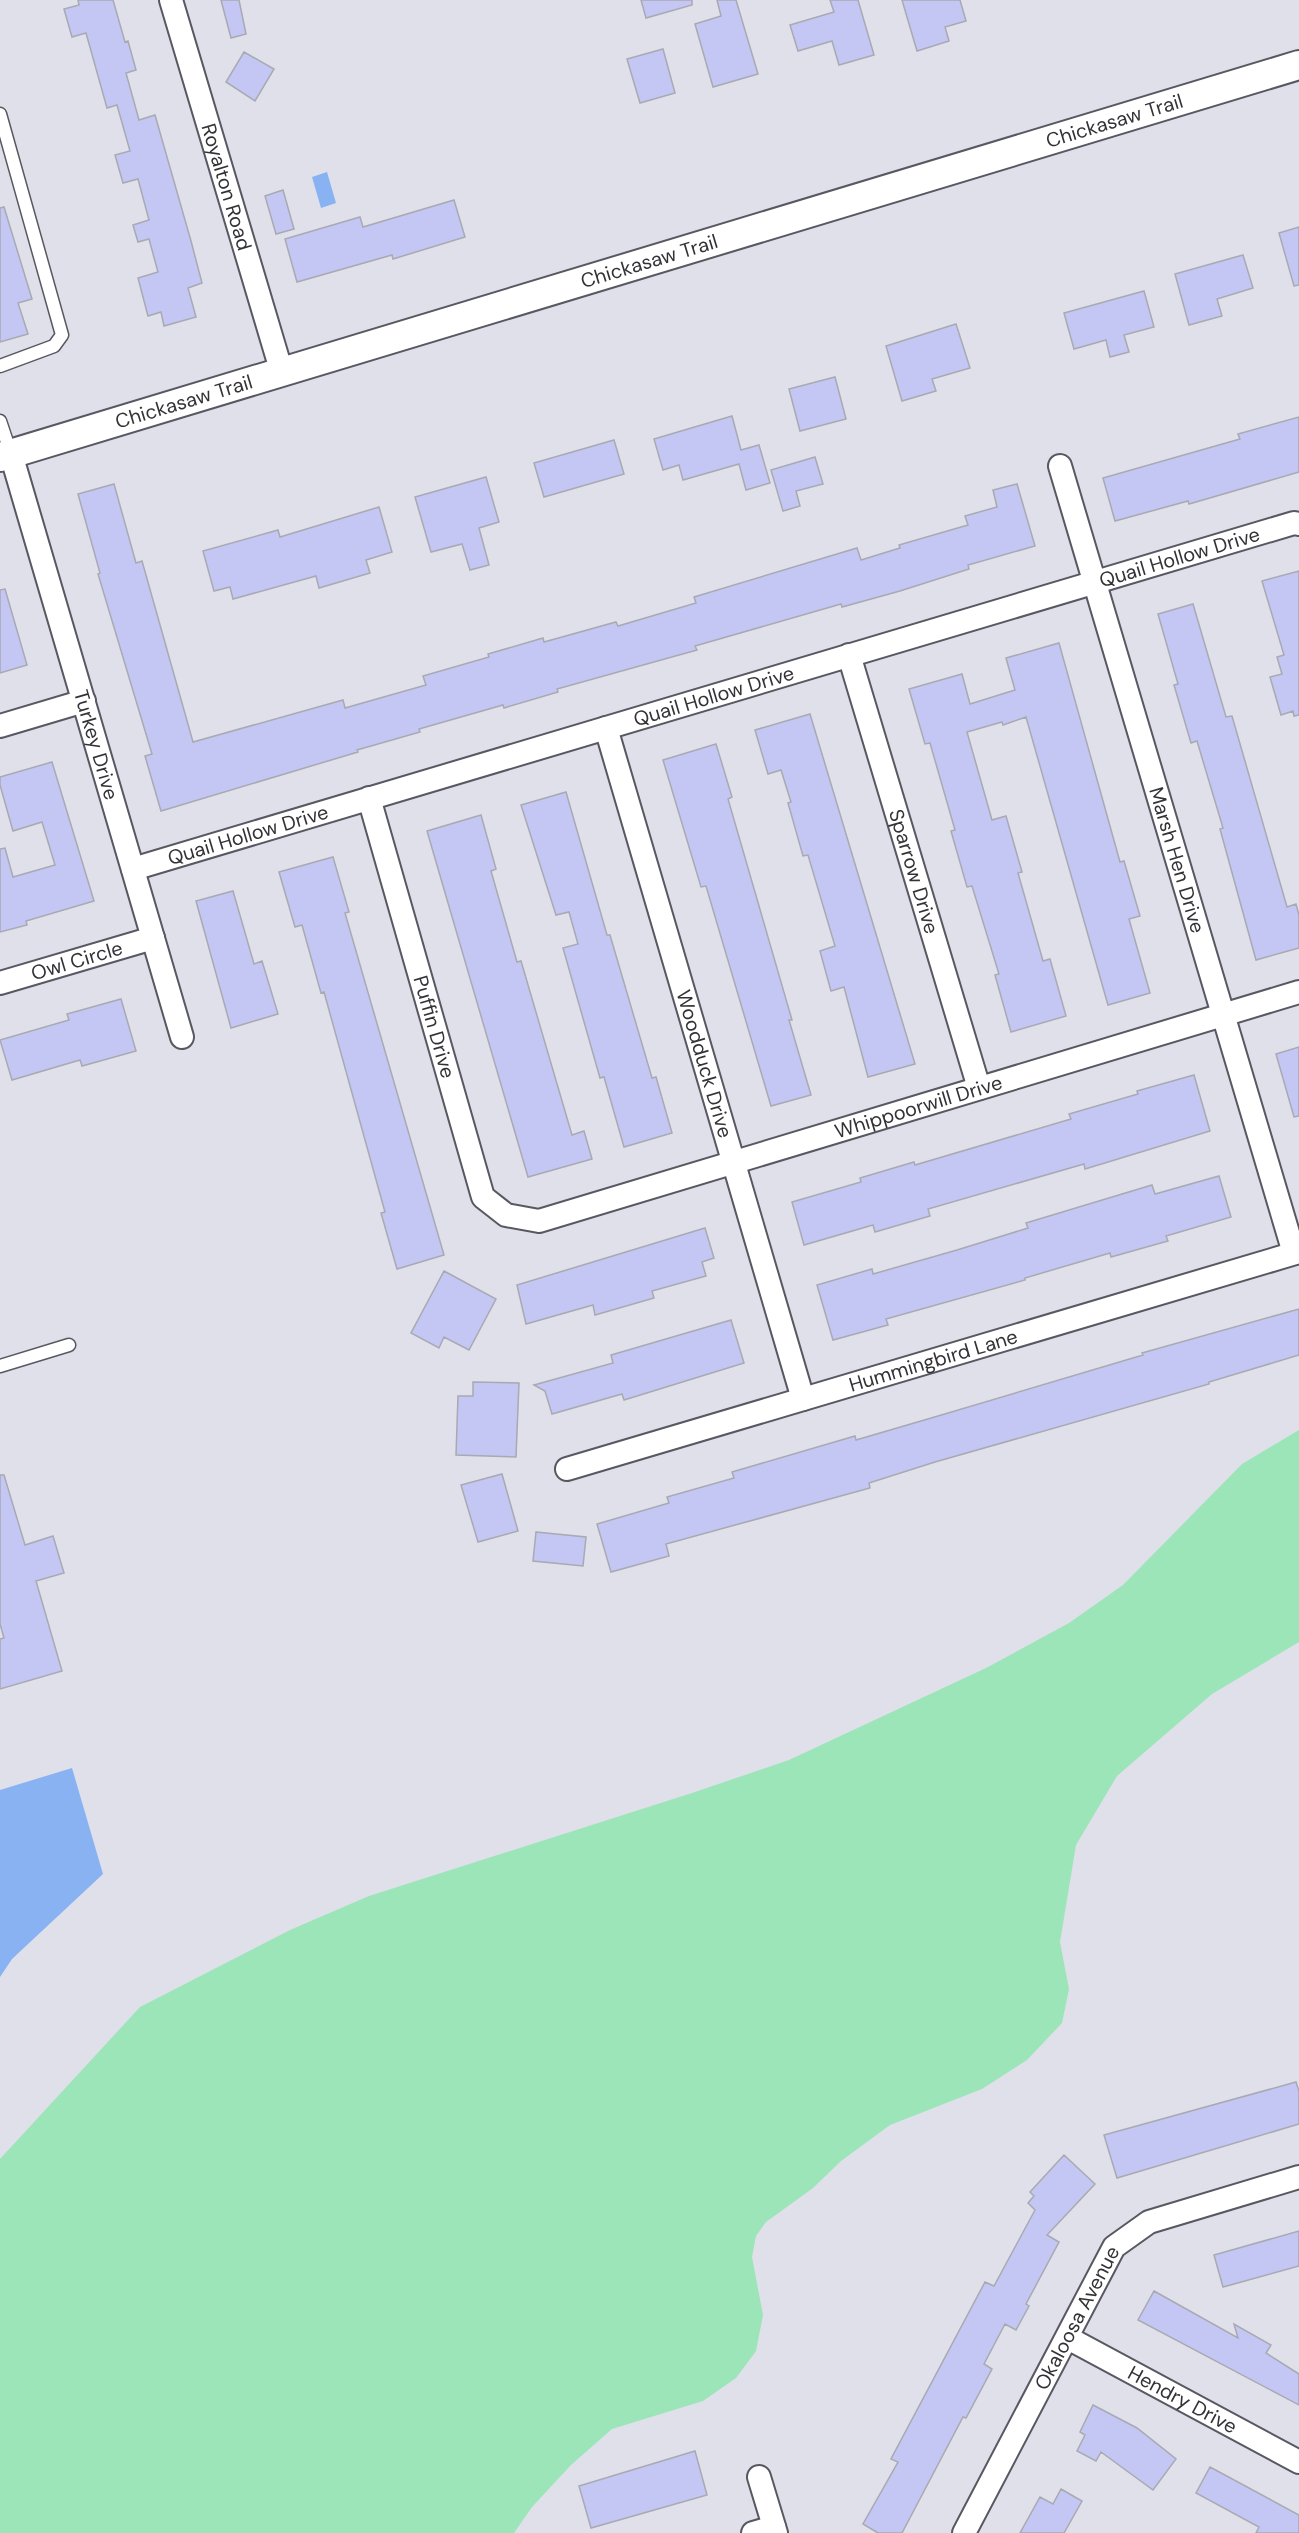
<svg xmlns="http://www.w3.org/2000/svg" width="1299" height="2533" viewBox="0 0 1299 2533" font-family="'DM Sans',sans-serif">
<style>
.green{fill:#9ce5b8}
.water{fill:#88b2f2}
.building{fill:#c4c7f3;stroke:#a8a9b2;stroke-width:1.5}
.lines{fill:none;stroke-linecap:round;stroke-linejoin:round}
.service-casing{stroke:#575861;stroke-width:15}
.minor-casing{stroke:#575861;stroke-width:26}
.tertiary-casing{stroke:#575861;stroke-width:32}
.service{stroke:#fff;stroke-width:12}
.minor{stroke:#fff;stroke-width:22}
.tertiary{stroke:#fff;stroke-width:28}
.labels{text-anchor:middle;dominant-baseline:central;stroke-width:4.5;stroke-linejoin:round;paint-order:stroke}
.street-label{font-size:20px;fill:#333337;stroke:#fff}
</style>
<rect width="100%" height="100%" fill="#dfe0ea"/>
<path class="green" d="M1299,1430V1642L1212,1694L1117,1776L1076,1845L1060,1942L1069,1989L1062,2023L1027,2060L982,2089L890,2125L841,2161L813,2188L766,2222L756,2236L752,2257L763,2315L756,2351L736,2378L703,2401L612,2429L571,2465L532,2507L514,2533H0V2159L140,2007L290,1930L369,1896L692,1793L789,1760L986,1668L1069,1623L1123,1585L1242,1464Z"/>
<path class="water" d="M327,172L336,203L321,208L312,177Z
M72,1768L103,1874L12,1959L0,1977V1790Z"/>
<path class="building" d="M78,0H113L125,42L128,41L136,70L126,73L139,120L155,115L191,241L202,283L188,288L196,317L164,326L161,312L148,316L138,278L158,272L149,239L138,242L133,225L149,220L138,179L123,183L115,155L130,151L117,105L107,108L86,33L72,37L64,9L79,5Z
M221,0H239L246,34L231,38Z
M641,0H692V5L646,18Z
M717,0H736L758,74L713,87L695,24L721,16Z
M830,0H858L874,55L839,65L832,41L798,51L790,25L834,12Z
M902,0H960L966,21L945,27L949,41L917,51Z
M663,49L675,93L640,103L627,59Z
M244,52L274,69L255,101L226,82Z
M283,190L294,229L276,234L265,196Z
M454,200L465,237L393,259L392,255L297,282L285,239L360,217L363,227Z
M4,207L32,299L18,303L28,334L0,342V208Z
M1299,227V285L1294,286L1279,233Z
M1243,255L1253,288L1217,299L1222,316L1189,325L1175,274Z
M1144,291L1154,327L1124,335L1129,352L1110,357L1106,340L1074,349L1064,313Z
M956,324L970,368L932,379L936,391L902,401L886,346Z
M835,377L846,419L800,431L789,389Z
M732,416L741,450L759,445L770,483L746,490L739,464L683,480L679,465L663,470L654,439Z
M1299,417V472L1189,504L1188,501L1115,521L1103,478L1240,439L1238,434Z
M614,440L624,474L544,497L534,463Z
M815,457L823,484L796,491L800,506L783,511L771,470Z
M486,477L499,522L479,528L489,565L470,570L462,544L431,552L415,497Z
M114,484L136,563L142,561L193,742L343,700L345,708L426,685L423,676L489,657L488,654L543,638L544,642L616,622L618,626L696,603L694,597L857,548L861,560L900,548L899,545L968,525L965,516L997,507L993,490L1017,484L1035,546L968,565L969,569L900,591L842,607L841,604L695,646L697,650L557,689L558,692L504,708L503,705L419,729L420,732L357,750L358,752L161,811L145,756L152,754L98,574L100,573L78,494Z
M379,507L392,552L366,560L370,573L319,588L316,576L233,599L230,587L214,591L203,551L278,530L280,537Z
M1299,571V715L1294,716L1293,711L1281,715L1270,677L1282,674L1277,657L1284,655L1262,581Z
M5,589L27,665L0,673V590Z
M1193,604L1226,717L1232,716L1287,907L1296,904L1299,915V948L1256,960L1220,829L1223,828L1197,741L1191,743L1174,685L1178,684L1158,614Z
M1059,643L1120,862L1124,861L1140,916L1129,919L1150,993L1108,1005L1026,717L1003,725L1002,722L967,732L992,820L1006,816L1022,872L1018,873L1043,961L1050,959L1066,1016L1011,1032L995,975L999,974L972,886L967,887L951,831L955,830L930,743L925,744L909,689L962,674L970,704L1015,690L1006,658Z
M810,714L915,1064L868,1077L844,987L831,991L820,951L835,946L808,855L803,856L788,803L791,802L781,770L768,774L755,730Z
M716,744L732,797L728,799L792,1020H789L811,1095L771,1106L706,886L701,887L663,760Z
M52,762L94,901L26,921L27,925L0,932V849L5,848L13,877L55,865L42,822L13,831L0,785V777Z
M566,792L607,935H610L652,1078L656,1077L672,1133L624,1147L604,1077L600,1078L563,948L578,944L569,912L556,915L521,805Z
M481,815L496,869L491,871L517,962L521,961L572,1135L584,1131L592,1159L528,1177L427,831Z
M333,857L349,912L345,913L444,1255L397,1269L381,1213L385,1212L324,992L321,993L302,925L295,927L279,872Z
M233,891L254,964L262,961L278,1014L231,1028L196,901Z
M121,999L136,1051L82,1066L80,1060L12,1080L0,1040L69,1020L67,1014Z
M1299,1047V1116L1294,1117L1276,1054Z
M1194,1075L1210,1131L1085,1169L1084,1164L928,1209L930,1216L875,1232L873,1225L804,1245L792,1202L861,1182L860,1178L914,1162L915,1165L1071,1119L1069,1114L1138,1094L1137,1091Z
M1219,1176L1231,1217L1166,1236L1168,1241L1111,1257L1110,1253L1025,1278V1280L886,1319L888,1325L833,1340L817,1285L872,1269L873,1274L957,1250L1028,1228L1026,1223L1152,1185L1155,1194Z
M705,1228L714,1258L702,1262L706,1276L652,1291L654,1298L595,1315L593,1305L526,1324L517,1285Z
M444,1271L496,1299L469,1350L444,1337L439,1348L411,1333Z
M1299,1309V1355L1209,1382V1384L935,1462L869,1483L870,1488L666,1544L669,1556L611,1572L597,1524L669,1503L667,1497L734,1478L732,1472L855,1436L856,1440L938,1416L1143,1355L1142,1353Z
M731,1320L744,1363L624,1400L622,1394L552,1414L545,1391L534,1385L613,1363L611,1355Z
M473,1382L519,1383L516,1457L456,1455L458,1396H473Z
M502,1474L518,1531L478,1542L461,1485Z
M0,1475H4L25,1545L53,1536L64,1573L36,1581L62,1671L0,1689V1639L4,1638L0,1624Z
M536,1532L586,1537L583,1566L533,1561Z
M1296,2082L1299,2091V2124L1117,2178L1104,2135Z
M1064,2155L1095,2184L1047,2235L1059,2242L1026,2304L1029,2306L1016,2330L1005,2324L984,2364L992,2369L966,2418L963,2417L902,2533H878L863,2524L898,2462L891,2459L985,2282L994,2286L1035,2210L1028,2203L1034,2196L1030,2192Z
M1299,2231V2266L1223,2287L1214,2255Z
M1154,2291L1238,2338L1234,2324L1271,2345L1266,2353L1299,2374V2405L1138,2320Z
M1093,2405L1137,2428L1176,2459L1153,2490L1101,2452L1096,2461L1077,2451L1085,2435L1080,2432Z
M695,2451L707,2495L591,2528L579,2486Z
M1210,2467L1299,2515V2533H1256L1259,2527L1196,2493Z
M1061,2489L1082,2501L1064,2533H1020L1040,2497L1053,2504Z"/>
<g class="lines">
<defs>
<path id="service" d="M0,114L62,335L54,346L0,366
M0,421L11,454
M0,1366L69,1345"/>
<g id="minor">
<path id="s1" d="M171,0L282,373"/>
<path id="s2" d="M11,454L182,1037"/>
<path id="s3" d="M1060,466L1294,1253"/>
<path id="s4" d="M849,655L979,1088"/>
<path d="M0,726L84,701"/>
<path id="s5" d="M606,728L803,1399"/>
<path id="s6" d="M369,798L483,1197L506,1215L539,1221L1299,992"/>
<path id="s7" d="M133,869L1294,523L1299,524"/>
<path id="s8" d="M0,983L153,938"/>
<path id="s9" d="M567,1469L1299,1252"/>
<path id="s10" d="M1068,2338L1299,2462"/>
<path d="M759,2477L776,2533"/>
<path d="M753,2533L774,2527"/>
<path id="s11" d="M964,2533L1114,2247L1149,2222L1299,2177"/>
</g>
<g id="tertiary">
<path id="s12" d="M0,457L1299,65"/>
</g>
</defs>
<use href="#service" class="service-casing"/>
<use href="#minor" class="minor-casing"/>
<use href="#tertiary" class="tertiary-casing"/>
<use href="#service" class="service"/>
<use href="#minor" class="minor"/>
<use href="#tertiary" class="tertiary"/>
</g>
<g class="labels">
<g class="street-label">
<text stroke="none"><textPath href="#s12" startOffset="1164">Chickasaw Trail</textPath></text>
<text stroke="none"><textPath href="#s1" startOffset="195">Royalton Road</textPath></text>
<text stroke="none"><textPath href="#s12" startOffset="678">Chickasaw Trail</textPath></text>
<text stroke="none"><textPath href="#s12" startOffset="192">Chickasaw Trail</textPath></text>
<text stroke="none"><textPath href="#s7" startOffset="1092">Quail Hollow Drive</textPath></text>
<text stroke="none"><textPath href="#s7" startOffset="606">Quail Hollow Drive</textPath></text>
<text stroke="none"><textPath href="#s2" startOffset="303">Turkey Drive</textPath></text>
<text stroke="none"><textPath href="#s7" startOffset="120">Quail Hollow Drive</textPath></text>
<text stroke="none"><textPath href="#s3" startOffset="411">Marsh Hen Drive</textPath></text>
<text stroke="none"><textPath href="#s4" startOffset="226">Sparrow Drive</textPath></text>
<text stroke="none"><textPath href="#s8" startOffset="80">Owl Circle</textPath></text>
<text stroke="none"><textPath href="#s6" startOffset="238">Puffin Drive</textPath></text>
<text stroke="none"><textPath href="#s5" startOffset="350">Woodduck Drive</textPath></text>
<text stroke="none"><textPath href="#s6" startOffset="874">Whippoorwill Drive</textPath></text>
<text stroke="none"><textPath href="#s9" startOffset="382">Hummingbird Lane</textPath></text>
<text stroke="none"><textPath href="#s11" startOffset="243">Okaloosa Avenue</textPath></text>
<text stroke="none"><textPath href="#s10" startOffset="130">Hendry Drive</textPath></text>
</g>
</g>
</svg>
